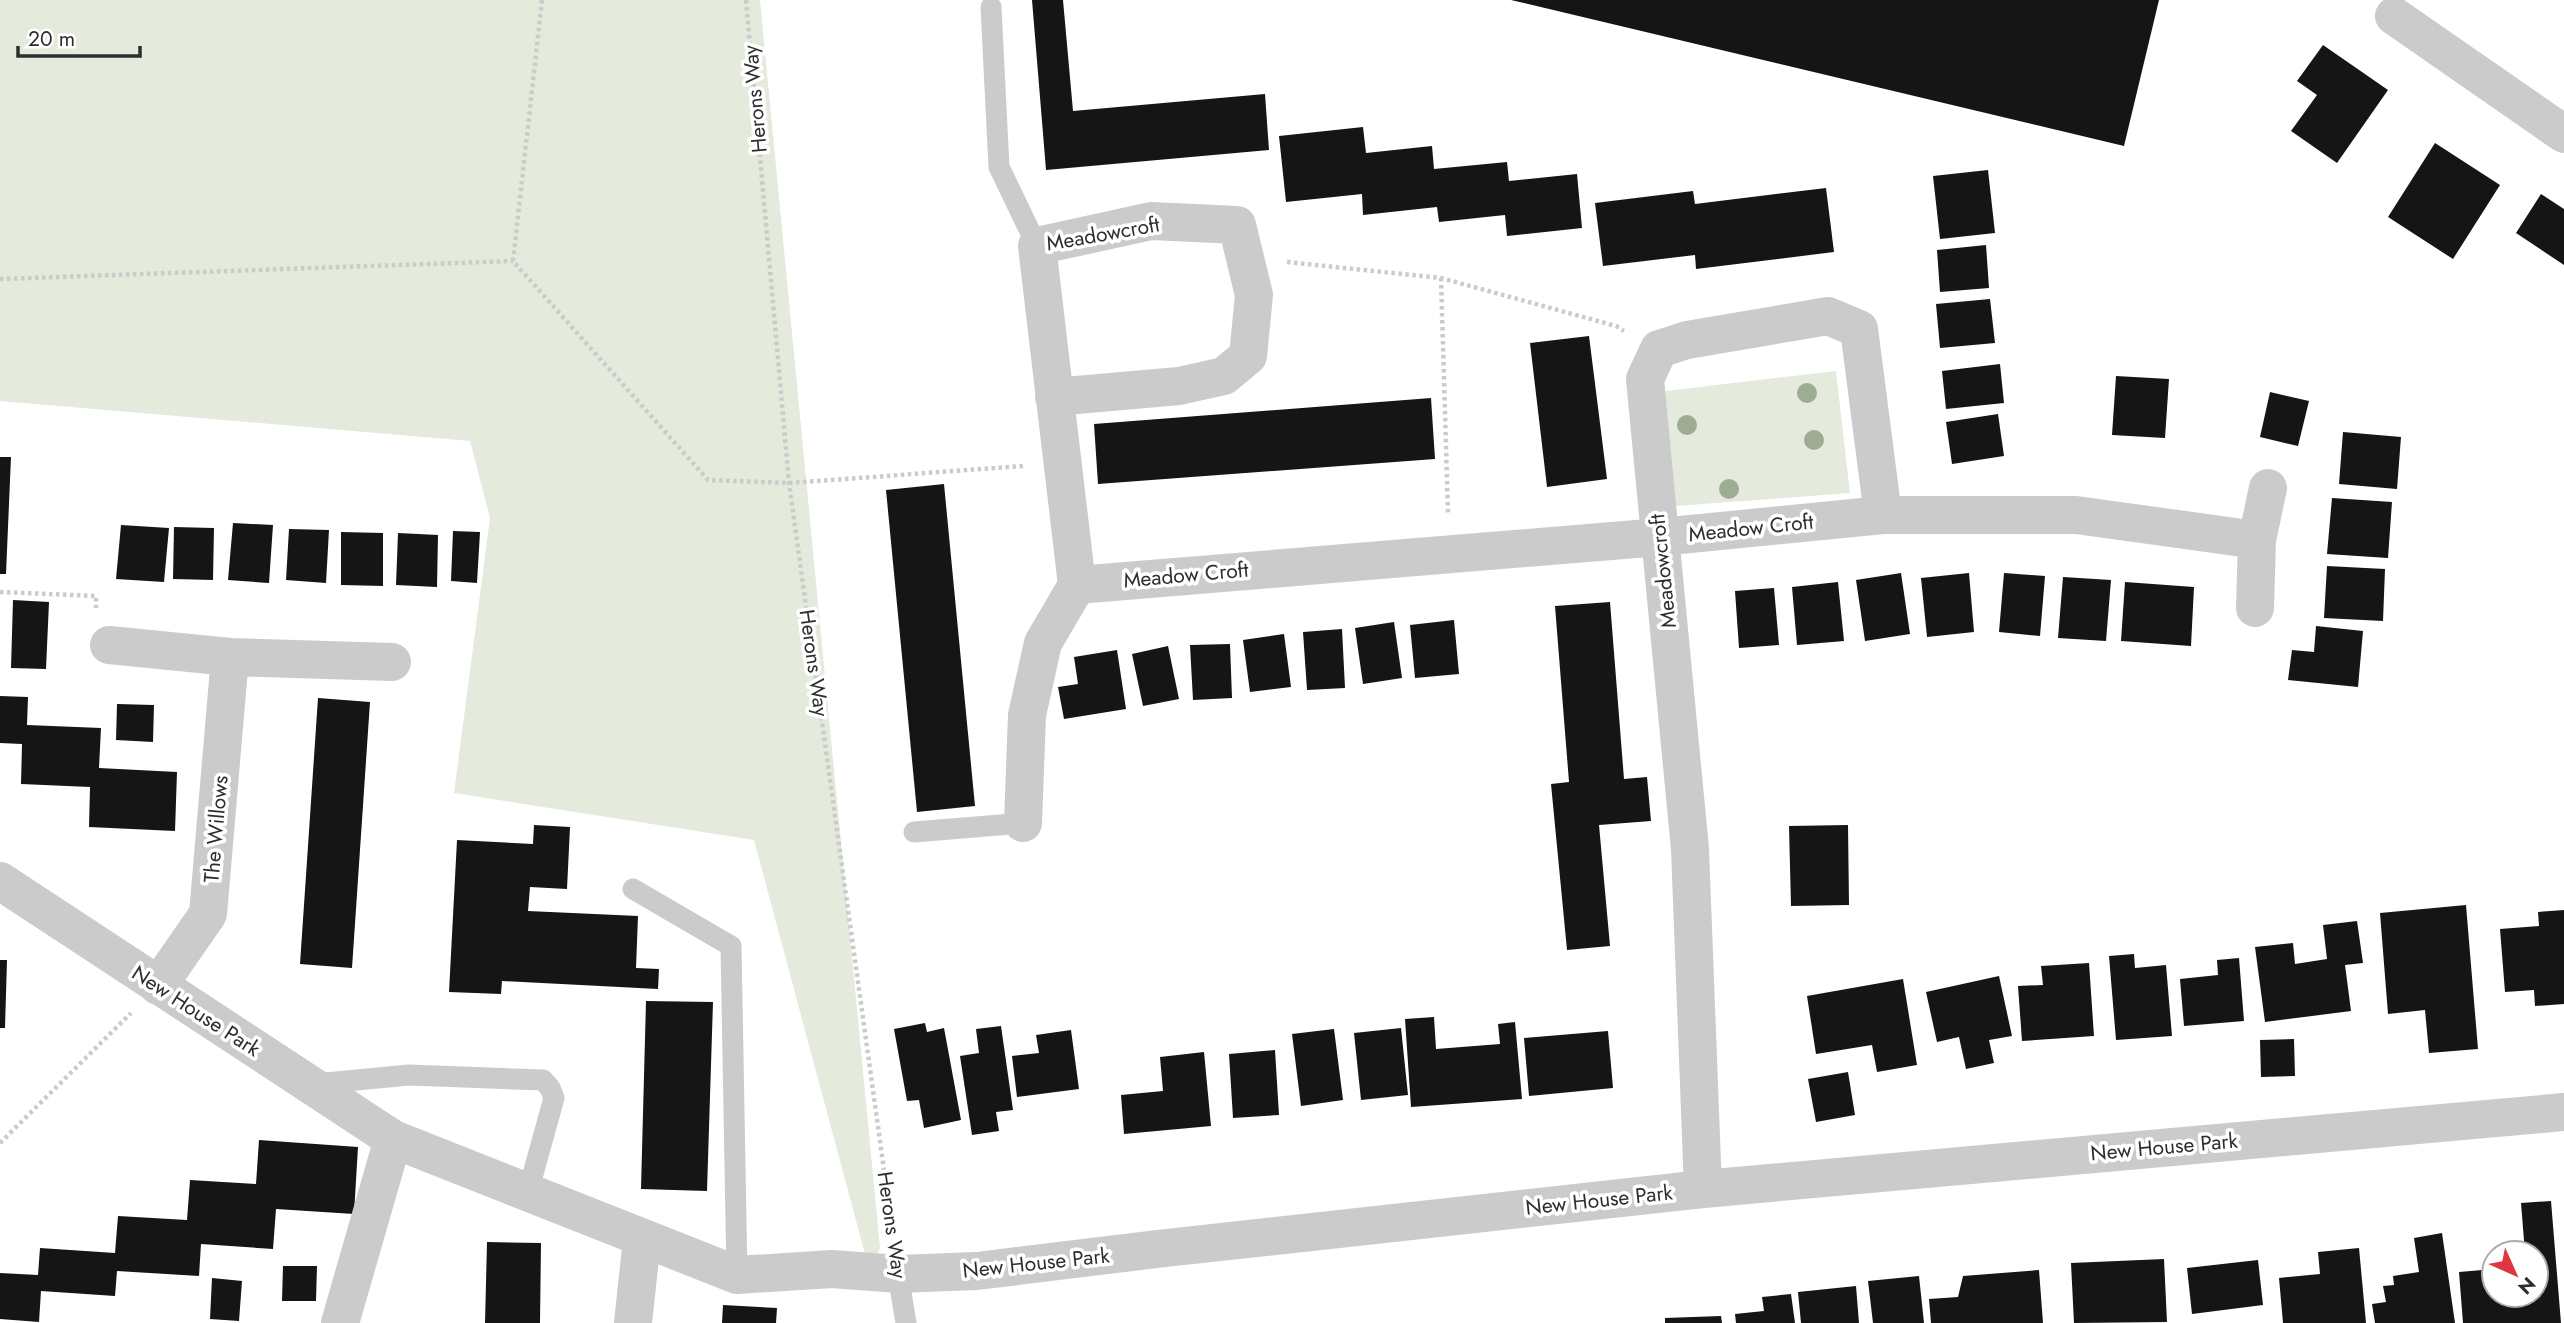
<svg xmlns="http://www.w3.org/2000/svg" width="2564" height="1323" viewBox="0 0 2564 1323" font-family="Jost,sans-serif">
<style>
.green{fill:#e4ebdc}
.building{fill:#151515}
.lines{fill:none;stroke-linecap:round;stroke-linejoin:round}
.path{stroke:#cbcbcb;stroke-width:4.5;stroke-dasharray:3.5 3.5;stroke-linecap:butt}
.service{stroke:#cbcbcb;stroke-width:21}
.minor{stroke:#cbcbcb;stroke-width:38}
.tree{fill:#9fac94}
.labels{text-anchor:middle;dominant-baseline:central;stroke-width:7;stroke-linejoin:round;paint-order:stroke}
.street-label{font-size:21px;fill:#2e2e2e;stroke:#fff}
</style>
<rect width="100%" height="100%" fill="#fff"/>
<path class="green" d="M0,0H760L880,1248L869,1269L754,840L454,793L490,518L470,441L0,401Z
M1836,371L1850,493L1676,506L1665,391Z"/>
<path class="building" d="M1032,0H1063L1073,111L1265,94L1269,150L1046,170Z
M1511,0H2159L2124,146Z
M2323,45L2388,90L2337,163L2291,131L2317,95L2297,81Z
M1363,127L1366,153L1432,146L1434,169L1507,162L1509,181L1577,174L1582,228L1507,236L1505,215L1439,222L1437,207L1363,215L1362,194L1286,202L1279,136Z
M2435,143L2500,185L2453,259L2388,217Z
M1988,170L1995,233L1940,239L1933,176Z
M1826,188L1834,252L1696,269L1695,255L1603,266L1595,203L1693,191L1695,204Z
M2541,194L2564,209V265L2516,233Z
M1986,245L1989,288L1940,292L1937,250Z
M1990,299L1995,343L1940,348L1936,304Z
M1589,336L1607,479L1547,487L1530,343Z
M2000,364L2004,403L1946,409L1942,371Z
M2116,376L2169,379L2165,438L2112,435Z
M2270,392L2309,401L2298,446L2260,437Z
M1431,398L1435,459L1098,484L1094,424Z
M1998,414L2004,456L1952,464L1946,422Z
M2343,432L2401,437L2397,489L2339,484Z
M0,457H11L6,574H0Z
M944,484L975,806L917,812L886,490Z
M2332,498L2392,502L2388,558L2327,554Z
M233,523L273,525L269,583L228,580Z
M121,525L169,528L164,582L116,579Z
M174,527L214,528L213,580L173,579Z
M289,529L329,530L326,583L286,580Z
M453,531L480,532L477,583L451,581Z
M341,532L383,533V586L341,585Z
M398,533L438,535L437,587L396,585Z
M2327,566L2385,569L2383,621L2324,618Z
M1901,573L1910,634L1865,641L1856,580Z
M1969,573L1974,632L1927,637L1921,578Z
M2004,573L2045,576L2040,636L1999,632Z
M2063,577L2111,580L2106,641L2058,638Z
M1838,582L1844,641L1797,645L1792,587Z
M2125,582L2194,587L2191,646L2121,641Z
M1774,588L1779,645L1739,648L1735,591Z
M13,600L49,602L46,669L11,668Z
M1610,602L1624,779L1647,777L1651,821L1599,825L1610,946L1567,950L1551,784L1569,782L1555,606Z
M1454,620L1459,674L1415,678L1410,625Z
M1394,622L1402,678L1363,684L1355,628Z
M2316,626L2363,631L2358,687L2288,680L2292,650L2314,652Z
M1342,629L1345,688L1307,690L1303,632Z
M1284,634L1291,687L1250,692L1243,640Z
M1230,644L1232,698L1193,700L1190,645Z
M1168,646L1179,699L1143,706L1132,654Z
M1117,650L1126,709L1064,719L1058,687L1078,684L1074,657Z
M0,696L28,697L27,725L101,728L99,768L177,772L175,831L89,827L90,787L21,784L22,744L0,743Z
M318,698L370,702L352,968L300,964Z
M117,704L154,705L153,742L116,740Z
M534,825L570,827L567,889L530,887L528,911L638,916L636,968L659,969L658,989L502,981L501,994L449,992L457,840L533,844Z
M1848,825L1849,905L1791,906L1789,826Z
M2466,905L2478,1049L2429,1053L2425,1010L2388,1014L2380,913Z
M2564,910V1004L2535,1006L2534,990L2505,992L2500,929L2539,926L2538,912Z
M2357,921L2363,963L2345,965L2351,1011L2265,1022L2255,947L2293,943L2295,964L2327,959L2323,925Z
M2134,954L2135,968L2166,965L2172,1036L2116,1040L2109,956Z
M2239,958L2244,1021L2184,1026L2180,979L2218,975L2217,960Z
M0,960H7L5,1028H0Z
M2089,963L2094,1036L2022,1041L2018,986L2043,985L2041,966Z
M1999,976L2012,1036L1989,1040L1994,1063L1966,1069L1959,1037L1937,1042L1926,992Z
M1903,979L1917,1065L1877,1072L1872,1045L1816,1054L1807,996Z
M646,1001L713,1002L707,1191L641,1189Z
M1434,1017L1436,1049L1500,1044L1498,1024L1515,1022L1522,1099L1411,1107L1405,1019Z
M925,1023L927,1032L944,1028L961,1120L924,1128L919,1100L907,1101L894,1029Z
M1001,1026L1013,1110L996,1112L999,1131L972,1135L960,1056L979,1053L976,1029Z
M1401,1028L1408,1095L1361,1100L1354,1033Z
M1334,1029L1343,1100L1301,1106L1292,1034Z
M1071,1030L1079,1089L1017,1097L1012,1056L1039,1053L1036,1035Z
M1608,1031L1613,1088L1529,1096L1524,1038Z
M2294,1039L2295,1076L2261,1077L2260,1040Z
M1275,1050L1279,1115L1233,1118L1229,1054Z
M1204,1052L1211,1126L1124,1134L1121,1095L1163,1091L1160,1057Z
M1848,1072L1855,1115L1816,1122L1808,1079Z
M259,1140L358,1147L354,1214L276,1209L273,1249L201,1244L199,1276L117,1271L115,1296L41,1291L39,1322L0,1319V1273L38,1275L40,1248L115,1253L118,1216L187,1220L190,1180L256,1184Z
M2551,1201L2561,1323H2463L2459,1272L2494,1269V1295H2536V1253H2525L2521,1203Z
M2442,1233L2455,1323H2375L2372,1304L2386,1302L2383,1286L2394,1285L2393,1276L2419,1272L2414,1238Z
M487,1242L541,1243L540,1323H485Z
M2359,1248L2366,1323H2283L2279,1278L2320,1274L2318,1252Z
M2164,1259L2167,1322L2074,1323L2071,1263Z
M2258,1260L2263,1305L2192,1314L2187,1268Z
M283,1266H317L316,1301H282Z
M2039,1270L2043,1323H1931L1929,1299L1958,1297L1963,1276Z
M1919,1276L1924,1323H1873L1868,1281Z
M212,1278L242,1281L239,1321L210,1319Z
M1856,1286L1859,1323H1801L1798,1292Z
M1791,1294L1795,1323H1736L1735,1314L1764,1311L1762,1297Z
M723,1305L777,1308L776,1323H722Z
M1721,1316L1722,1323H1665V1318Z"/>
<g class="lines">
<path class="path" d="M542,0L513,261L708,480L789,483L1023,466
M746,0L789,483L893,1235
M1287,262L1441,278L1616,326L1624,331
M1441,278L1448,513
M0,279L513,261
M0,592L96,596V608
M0,1143L131,1013"/>
<path class="service" d="M991,7L999,167L1037,246
M914,832L1023,823
M633,889L731,946L737,1275
M315,1084L409,1075L543,1080L550,1088L554,1098L528,1192
M898,1274L906,1323"/>
<path class="minor" d="M2394,16L2564,134
M1077,585L1660,537L1883,515H2076L2257,540
M2255,608L2257,540L2268,488
M109,645L230,657L392,662
M1023,823L1027,715L1043,643L1077,585L1037,246L1151,221L1237,225L1254,295L1248,356L1224,376L1179,386L1054,397
M0,881L393,1139L737,1275L832,1269L898,1274L977,1271L1157,1249L1703,1189L2564,1112
M158,986L208,914L230,657
M1703,1189L1690,849L1645,379L1659,349L1687,340L1828,316L1859,329L1883,515
M340,1323L393,1139
M633,1323L642,1239"/>
</g>
<g class="tree">
<circle cx="1807" cy="393" r="10"/>
<circle cx="1687" cy="425" r="10"/>
<circle cx="1814" cy="440" r="10"/>
<circle cx="1729" cy="489" r="10"/>
</g>
<g class="labels">
<g class="street-label">
<text transform="translate(755 99) rotate(-95)">Herons Way</text>
<text transform="translate(1103 234) rotate(-10)">Meadowcroft</text>
<text transform="translate(1751 528) rotate(-6)">Meadow Croft</text>
<text transform="translate(1663 571) rotate(-96)">Meadowcroft</text>
<text transform="translate(1186 575) rotate(-5)">Meadow Croft</text>
<text transform="translate(814 663) rotate(82)">Herons Way</text>
<text transform="translate(216 829) rotate(-85)">The Willows</text>
<text transform="translate(196 1011) rotate(33)">New House Park</text>
<text transform="translate(2164 1147) rotate(-5)">New House Park</text>
<text transform="translate(1599 1200) rotate(-6)">New House Park</text>
<text transform="translate(892 1225) rotate(82)">Herons Way</text>
<text transform="translate(1036 1263) rotate(-6)">New House Park</text>
</g>
</g>
<g transform="translate(2515 1274) rotate(135)"><circle r="33" fill="#ffffff" stroke="#ababab" stroke-width="2"/>
<path d="M0-5L12 26L0 18L-12 26Z" fill="#de3741"/>
<text y="-10" font-size="19" font-weight="bold" text-anchor="middle" fill="#2e2e2e">N</text>
</g>
<path d="M18 46v10h122v-10" fill="none" stroke="#2e2e2e" stroke-width="3.5"/>
<text x="28" y="46" font-size="21" fill="#2e2e2e" stroke="#ffffff" stroke-width="5" paint-order="stroke">20 m</text>
</svg>
